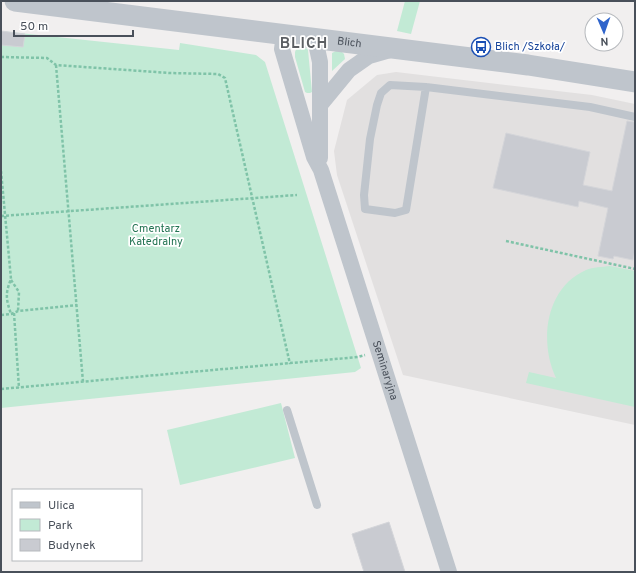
<svg xmlns="http://www.w3.org/2000/svg" width="636" height="573" viewBox="0 0 636 573" font-family="Overpass,sans-serif">
<style>
.education{fill:#e2e0e0}
.green{fill:#c2ead5}
.building{fill:#c9cbd1;stroke:#d4d5d9}
.lines{fill:none;stroke-linecap:round;stroke-linejoin:round}
.path{stroke:#7fc3a8;stroke-width:2.5;stroke-dasharray:3 2;stroke-linecap:butt}
.service{stroke:#bfc5cc;stroke-width:8}
.minor{stroke:#bfc5cc;stroke-width:16}
.tertiary{stroke:#bfc5cc;stroke-width:21}
.labels{text-anchor:middle;dominant-baseline:central;stroke-width:3.5;stroke-linejoin:round;paint-order:stroke}
.street-label{font-size:11px;fill:#49505a;stroke:#fff}
.transit-label{font-size:11px;fill:#164399;stroke:#fff;text-anchor:start}
.park-label{font-size:11px;fill:#227352;stroke:#fff}
.district-label{font-size:15px;font-weight:bold;letter-spacing:1px;fill:#5c5f63;stroke:#fff}
</style>
<rect width="100%" height="100%" fill="#f1efef"/>
<path class="education" d="M396,72L592,95L635,104V425L403,375L337,175L334,151L347,100L377,75Z"/>
<path class="green" d="M405,1H420L411,34L397,31Z
M1,31L179,50L180,43L256,55L265,62L361,368L355,372L1,408Z
M302,46L306,48L308,50L312,92L310,93H307L305,92L295,57V52L297,47Z
M336,51L342,52L344,54L345,59L332,71V53Z
M610,266L635,271V407L526,383L529,372L556,378C539,342 545,288 586,270C593,267 602,267 610,266Z
M281,403L295,458L180,485L167,430Z"/>
<path class="building" d="M1,31L25,34L23,47L1,45Z
M627,121L635,122V250L633,260L614,256L613,259L598,256L608,208L579,201L578,207L493,188L506,133L590,152L583,185L612,191Z
M389,522L405,572H364L352,534Z"/>
<g class="lines">
<path class="path" d="M1,57L47,58L56,65L170,73L218,74L225,78L290,364
M56,65L83,382
M1,171L11,279C5,294 6,299 11,314
M1,216L297,195
M506,241L635,269
M11,280L19,292L18,311
M14,313L19,388
M1,315L11,314L18,311L77,305
M1,389L358,357L365,355"/>
<path class="service" d="M426,87L406,210L395,213L365,209L364,195L370,139L377,105L381,93L390,85L426,87L590,107L635,117
M287,410L317,505"/>
<g class="minor">
<path id="s1" d="M284,35L282,49L314,157L321,170L449,572"/>
<path d="M315,39L320,62V158"/>
<path d="M321,104L349,70L369,56L390,50"/>
</g>
<path class="tertiary" id="s2" d="M15,1L528,65L635,82"/>
</g>
<defs>
<symbol id="bus-ring" viewBox="-11 -11 22 22"><circle r="9.5" fill="#fff" stroke="#1a4fb4" stroke-width="1.5"/><path d="M-5-6H5V4H4V6H2V4H-2V6H-4V4H-5ZM-3.5-4V0h7V-4ZM-3.5 1.2v1.5H-2V1.2ZM2 1.2v1.5H3.5V1.2Z" fill="#1a4fb4"/></symbol>
</defs>
<g fill-rule="evenodd">
<use href="#bus-ring" x="470" y="36" width="22" height="22"/>
</g>
<g class="labels">
<g class="street-label">
<text stroke="none"><textPath href="#s2" startOffset="337">Blich</textPath></text>
<text stroke="none"><textPath href="#s1" startOffset="352">Seminaryjna</textPath></text>
</g>
<g class="transit-label">
<text x="495" y="47">Blich /Szkoła/</text>
</g>
<g class="park-label">
<text x="156" y="229">Cmentarz<tspan x="156" dy="13">Katedralny</tspan></text>
</g>
<g class="district-label">
<text x="304" y="44">BLICH</text>
</g>
</g>
<rect width="636" height="573" fill="none" stroke="#49505a" stroke-width="4"/>
<rect x="12" y="489" width="130" height="72" fill="#ffffff" stroke="#b6b9bd"/>
<rect x="20" y="502" width="20" height="6" fill="#bfc5cc" stroke="#b6b9bd"/>
<text x="48" y="509" font-size="12" fill="#49505a">Ulica</text>
<rect x="20" y="519" width="20" height="12" fill="#c2ead5" stroke="#b6b9bd"/>
<text x="48" y="529" font-size="12" fill="#49505a">Park</text>
<rect x="20" y="539" width="20" height="12" fill="#c9cbd1" stroke="#b6b9bd"/>
<text x="48" y="549" font-size="12" fill="#49505a">Budynek</text>
<g transform="translate(604 32) rotate(178)"><circle r="19" fill="#ffffff" stroke="#b6b9bd"/>
<path d="M0-3L7 15L0 10L-7 15Z" fill="#2f64cb"/>
<text y="-6" font-size="11" font-weight="bold" text-anchor="middle" fill="#49505a">N</text>
</g>
<path d="M14 30v6h119v-6" fill="none" stroke="#49505a" stroke-width="2"/>
<text x="20" y="30" font-size="12" fill="#49505a" stroke="#ffffff" stroke-width="3" paint-order="stroke">50 m</text>
</svg>
